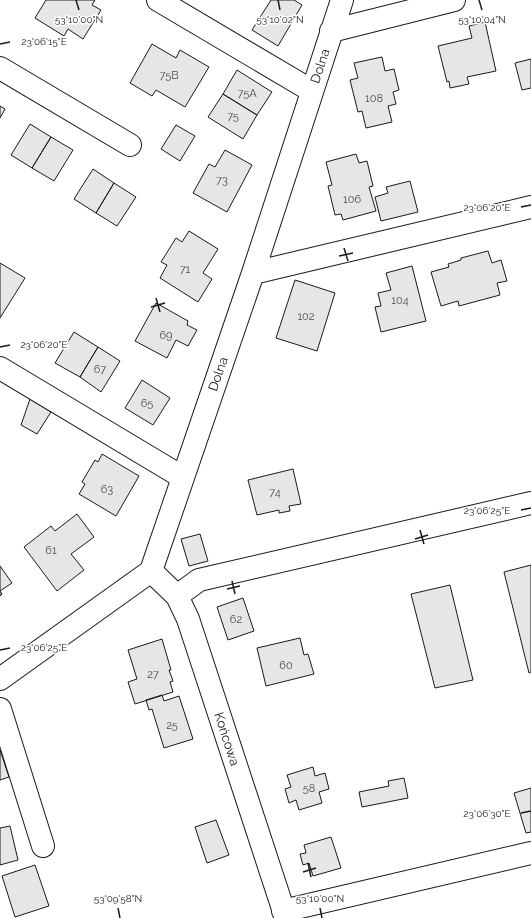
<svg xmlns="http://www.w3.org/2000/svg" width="531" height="918" viewBox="0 0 531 918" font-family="Raleway,sans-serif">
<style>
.building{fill:#e6e6e6;stroke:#1a1a1a}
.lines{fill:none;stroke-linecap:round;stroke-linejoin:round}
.minor-casing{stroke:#1a1a1a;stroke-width:24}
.minor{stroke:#fff;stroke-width:22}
.ticks{fill:none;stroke:#1a1a1a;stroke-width:1.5}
.labels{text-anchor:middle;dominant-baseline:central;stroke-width:3;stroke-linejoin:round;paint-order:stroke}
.number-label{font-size:11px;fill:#4d4d4d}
.street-label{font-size:13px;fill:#1a1a1a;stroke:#fff}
.ticks-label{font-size:10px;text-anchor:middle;fill:#1a1a1a;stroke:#fff;stroke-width:3;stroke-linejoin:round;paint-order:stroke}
</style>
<rect width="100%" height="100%" fill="#fff"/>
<path class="building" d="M46,0H95L92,5L101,10L83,39L68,29L64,36L35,18Z
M271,0H294L302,5L278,46L252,30Z
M485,22L496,71L467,77L469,84L450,88L449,81L447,82L438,46L472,38L469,26Z
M152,44L176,58L180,50L209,67L185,107L156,90L152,96L130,83Z
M382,57L385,71L394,69L399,90L393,92L396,104L388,106L392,122L366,128L362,111L358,112L350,80L358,78L354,63Z
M531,59V88L522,90L515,63Z
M237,70L272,92L257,115L223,94Z
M223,94L257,115L243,139L208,117Z
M0,106L5,109L0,118Z
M30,124L51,137L32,168L11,155Z
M176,125L195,136L180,161L161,149Z
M51,137L73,150L54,181L32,168Z
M225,150L252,165L227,212L193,193L209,164L215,167Z
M356,154L359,163L367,161L373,186L369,187L376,211L343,220L341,214L335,215L328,186L332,185L326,162Z
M93,169L114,183L96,213L74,199Z
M410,181L418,212L381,221L375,197L388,193L386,187Z
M114,183L136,197L117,226L96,213Z
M189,231L218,249L203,273L212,279L198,302L160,278L167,265L161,262L176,238L182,242Z
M488,251L492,263L501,260L507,281L497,283L500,295L459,306L458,301L441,306L431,272L449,267L448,264L461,260V258Z
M0,263L25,278L0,318Z
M412,266L426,321L381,332L375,307L381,306L378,293L391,290L386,273Z
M295,280L335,293L317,351L276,338Z
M156,303L188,321L187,325L197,330L188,346L176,340L167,358L135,341Z
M74,332L98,347L80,377L55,363Z
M98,347L120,361L101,392L80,377Z
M142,380L170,398L153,425L125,408Z
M30,399L51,412L37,434L21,425Z
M102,454L139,476L116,516L79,494L85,484L82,482L95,460L98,462Z
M293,469L301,504L289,506L290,511L279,513V510L257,515L248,480Z
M77,514L94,537L71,554L84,570L57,591L24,547L51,526L55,531Z
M200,534L208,561L189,566L181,539Z
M531,565V672L529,673L504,572Z
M0,566L12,583L0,591L2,594L0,596Z
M450,585L473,680L435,688L411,594Z
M243,598L254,631L228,640L217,607Z
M300,638L304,655L308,654L314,674L266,686L257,648Z
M162,639L171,670H169L173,681L170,682L173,692L135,704L128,682L137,679L128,650Z
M162,695L164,701L179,696L193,739L164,748L152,709L149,710L146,700Z
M0,750L9,777L0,780Z
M313,767L315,776L325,773L329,789L319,792L322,803L299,810L296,800L289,803L285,789L291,787L287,775Z
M404,778L408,798L362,807L359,792L389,786L388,781Z
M531,788V832L526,833L514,793Z
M216,820L229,855L207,863L195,827Z
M10,826L18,860L0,865V828Z
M331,837L341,868L313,876L309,863L303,865L300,854L306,853L304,845Z
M35,865L49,906L15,917L2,876Z"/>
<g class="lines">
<defs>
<path id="minor" d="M158,0L312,91
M331,31L454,0
M0,68L130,145
M253,273L531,207
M0,368L182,477
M151,571L177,596L188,619L286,918
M177,596L199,580L531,503
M0,679L151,571L253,273L342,0
M0,709L43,846
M283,911L531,853"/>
</defs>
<use href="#minor" class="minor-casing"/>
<use href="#minor" class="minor"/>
</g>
<path class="ticks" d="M76,0L79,10M278,0L280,10M479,0L482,10M0,44L10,42M521,207L531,205M344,248L348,261M339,256L353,253M156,298L160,312M151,307L165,303M0,347L10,345M521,510L531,508M420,530L424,544M415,539L428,535M232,581L235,594M227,589L240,586M0,650L10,648M521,813L531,811M308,863L311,877M303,872L316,868M118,908L120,918M320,908L322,918"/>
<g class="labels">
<g class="number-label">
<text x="169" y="75">75B</text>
<text x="247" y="93">75A</text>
<text x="374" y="98">108</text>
<text x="233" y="116">75</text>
<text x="222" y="180">73</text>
<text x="352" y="199">106</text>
<text x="185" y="269">71</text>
<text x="400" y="300">104</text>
<text x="306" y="316">102</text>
<text x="166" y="335">69</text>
<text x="100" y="369">67</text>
<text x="147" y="403">65</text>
<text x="107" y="489">63</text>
<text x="275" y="492">74</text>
<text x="51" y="550">61</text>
<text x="236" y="619">62</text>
<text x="286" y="665">60</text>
<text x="153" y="674">27</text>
<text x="172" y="725">25</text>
<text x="309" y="788">58</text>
</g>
<g class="street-label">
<text transform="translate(320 66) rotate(-72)">Dolna</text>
<text transform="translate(218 374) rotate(-71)">Dolna</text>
<text transform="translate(227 739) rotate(72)">Końcowa</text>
</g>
</g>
<g class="ticks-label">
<text x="79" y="23">53°10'00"N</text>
<text x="280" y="23">53°10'02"N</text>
<text x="482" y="23">53°10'04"N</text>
<text x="44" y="45">23°06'15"E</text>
<text x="487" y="211">23°06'20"E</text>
<text x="44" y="348">23°06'20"E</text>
<text x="487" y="514">23°06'25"E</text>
<text x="44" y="651">23°06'25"E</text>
<text x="487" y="817">23°06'30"E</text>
<text x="118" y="902">53°09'58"N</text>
<text x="320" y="902">53°10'00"N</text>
</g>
</svg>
